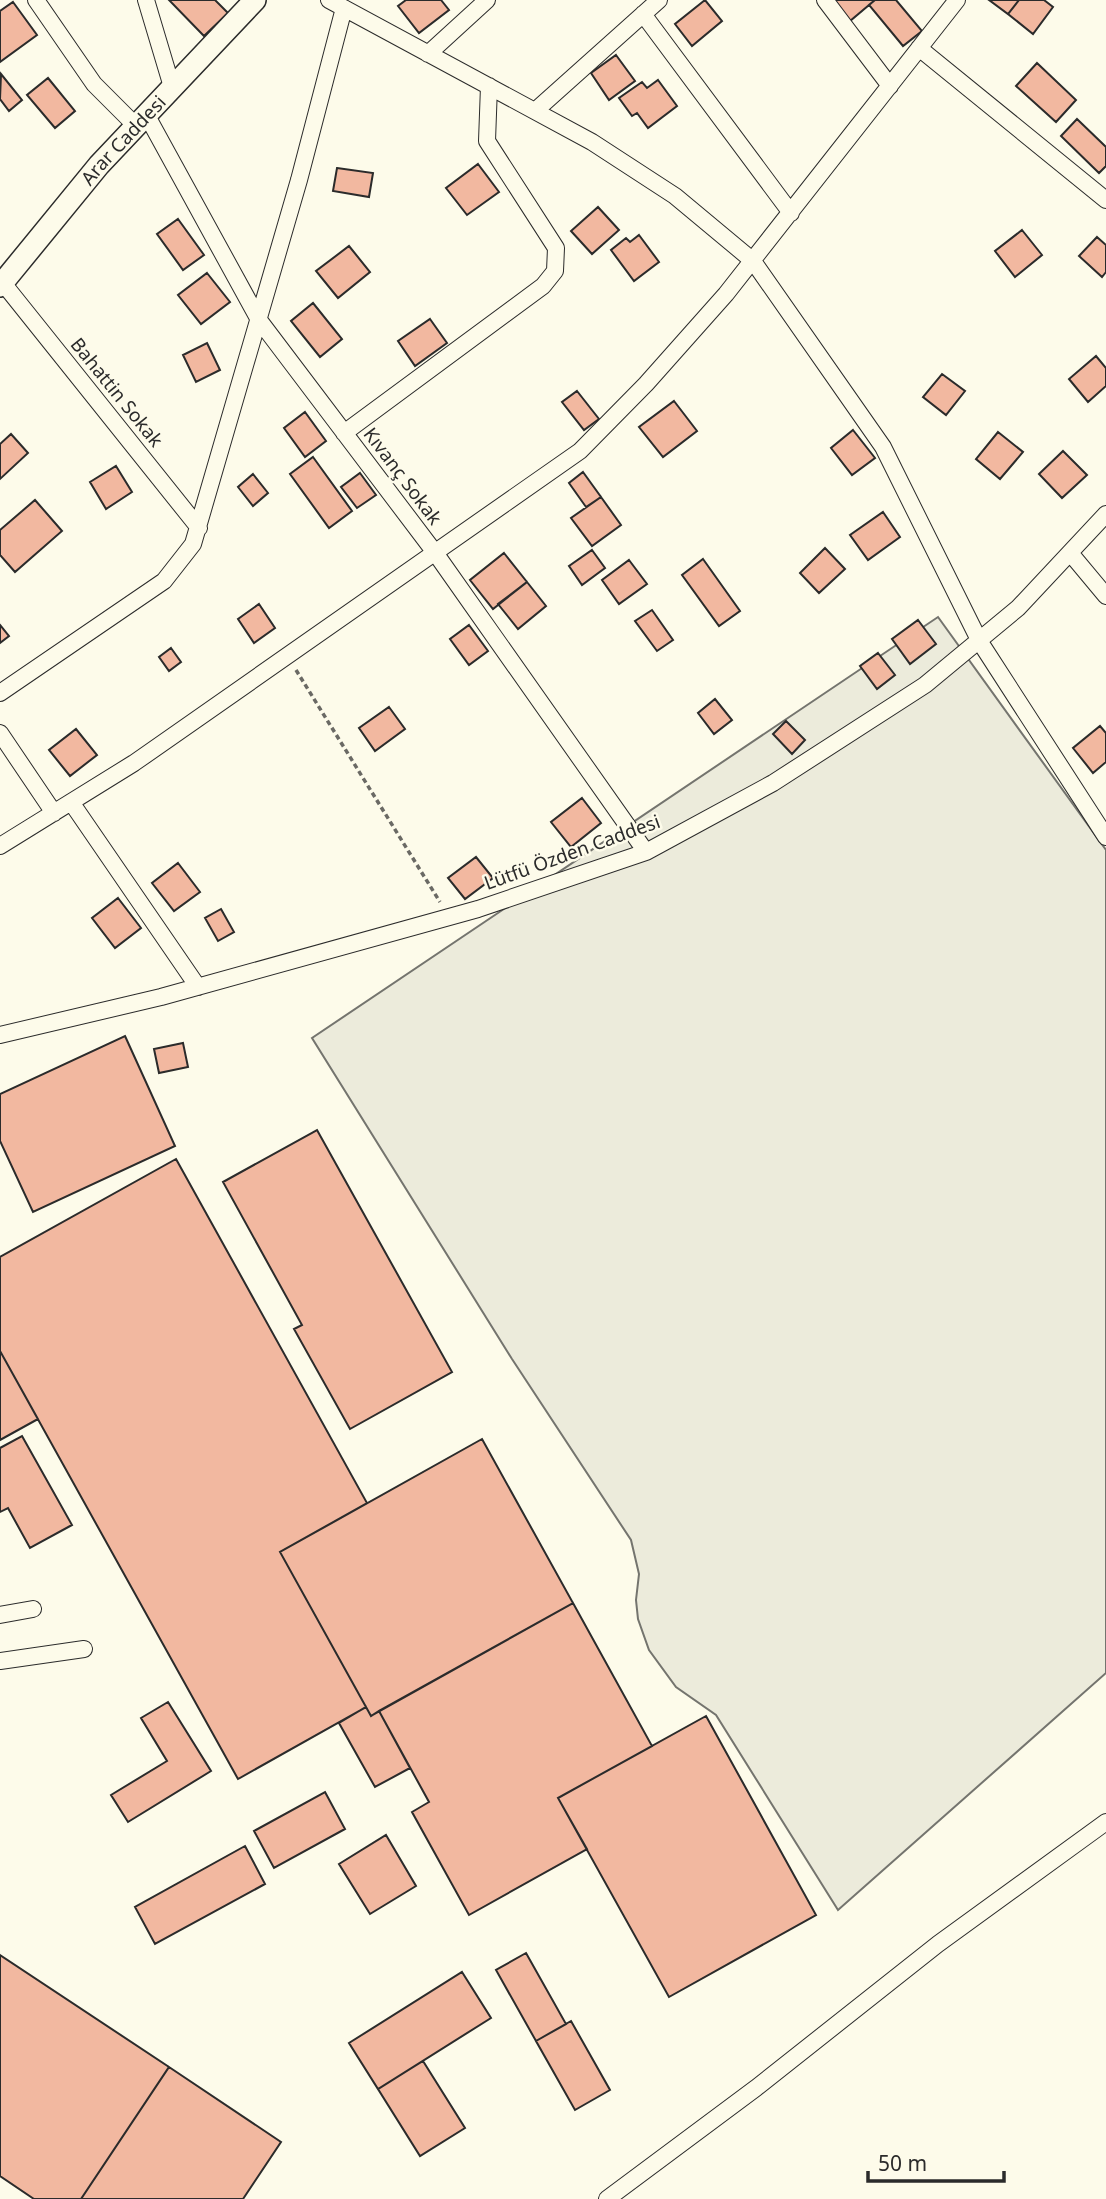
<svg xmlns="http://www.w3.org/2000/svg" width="1106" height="2199" viewBox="0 0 1106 2199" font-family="'Noto Sans',sans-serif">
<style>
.green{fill:#ecebdb;stroke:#74746e;stroke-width:2}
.building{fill:#f2b8a0;stroke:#2b2b2b;stroke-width:2}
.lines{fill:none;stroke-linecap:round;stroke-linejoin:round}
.minor-casing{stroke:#2b2b2b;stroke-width:18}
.tertiary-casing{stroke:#2b2b2b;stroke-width:24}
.path{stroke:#6a6964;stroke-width:3.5;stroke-dasharray:5 3.5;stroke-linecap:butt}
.minor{stroke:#fdfbea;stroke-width:16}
.tertiary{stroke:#fdfbea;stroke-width:21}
.labels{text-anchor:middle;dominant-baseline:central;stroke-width:5;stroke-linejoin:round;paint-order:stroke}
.street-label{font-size:19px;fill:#2b2b2b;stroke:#fdfbea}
</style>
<rect width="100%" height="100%" fill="#fdfbea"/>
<path class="green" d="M938,617L1106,850V1673L838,1910L716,1715L676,1687L649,1650L638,1619L636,1600L639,1574L631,1540L512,1359L312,1038Z"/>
<path class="building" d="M169,0H215L228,13L204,36Z
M406,0H441L449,10L419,33L398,6Z
M705,0L722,21L692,46L675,24Z
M833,0H875L850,21Z
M875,0H896L922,31L903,46L869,5Z
M989,0H1019L1008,14Z
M1019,0H1044L1053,7L1033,34L1008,14Z
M13,2L37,35L0,62V11Z
M616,55L635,81L609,100L591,73Z
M1037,63L1076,100L1056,122L1016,86Z
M1,74L22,100L9,111L0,99Z
M48,78L75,111L55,128L27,95Z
M658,80L677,106L648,128L637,113L632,116L619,98L642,82L647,88Z
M1077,119L1106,147V166L1099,173L1061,136Z
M478,164L499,192L467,215L446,188Z
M337,168L373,173L369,197L333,191Z
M598,207L619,230L592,254L571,231Z
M178,219L204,255L183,270L157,234Z
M1022,230L1042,255L1015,277L995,251Z
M639,235L659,262L634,281L611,250L626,238L630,242Z
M1097,237L1106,245V272L1102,277L1079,256Z
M349,246L370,272L338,298L316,271Z
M207,273L230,302L201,324L178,295Z
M313,303L342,339L320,357L291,321Z
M430,319L447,343L415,366L398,341Z
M207,343L220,370L196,382L183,355Z
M1096,356L1106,368V386L1088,402L1069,379Z
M942,374L965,391L946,415L923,397Z
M577,391L599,419L584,430L562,402Z
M674,401L697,431L663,457L639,427Z
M305,412L326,441L305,457L284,428Z
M853,430L875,458L852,475L831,448Z
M998,432L1023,452L1000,479L976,459Z
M11,434L28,453L0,479V444Z
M1063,451L1087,475L1062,498L1039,474Z
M313,457L352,511L329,528L290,474Z
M116,466L132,492L106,509L90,482Z
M583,472L601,497L586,507L569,483Z
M360,473L376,495L357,508L341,487Z
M253,474L268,493L253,506L238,487Z
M601,497L621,525L592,546L571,518Z
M35,500L62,531L15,572L0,555V530Z
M883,512L900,537L868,560L850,535Z
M825,548L845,569L819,593L800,573Z
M592,550L605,568L582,585L569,566Z
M504,553L527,582L493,609L470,580Z
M703,559L740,611L719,626L682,575Z
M629,560L647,584L619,604L602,580Z
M527,582L546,606L518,629L498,604Z
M259,604L275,628L254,643L238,619Z
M652,610L673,640L657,651L635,621Z
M918,620L936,644L910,664L892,639Z
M0,625L9,636L0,643Z
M469,625L488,651L469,665L450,639Z
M171,648L181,662L169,671L159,657Z
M878,653L895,675L877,689L860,666Z
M715,699L732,720L714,734L698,713Z
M389,707L405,729L375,751L359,728Z
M786,721L805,740L792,754L773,734Z
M1100,726L1106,733V762L1093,773L1073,748Z
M76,729L97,755L70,776L49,750Z
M582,798L601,823L571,847L551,822Z
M476,857L493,878L465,899L448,878Z
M178,863L200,892L174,911L152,883Z
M118,898L141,928L115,948L92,918Z
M221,909L234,932L218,941L205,918Z
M125,1036L175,1146L33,1212L0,1141V1094Z
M183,1043L188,1067L159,1073L154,1049Z
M317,1130L452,1372L350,1429L294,1329L302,1325L223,1182Z
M176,1159L367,1503L280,1552L366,1707L238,1779L0,1351V1257Z
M0,1351L38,1419L0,1440Z
M22,1436L72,1525L30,1548L8,1508L0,1512V1448Z
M482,1439L573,1603L371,1716L280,1552Z
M573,1603L652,1746L558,1798L587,1849L469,1915L412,1812L429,1802L379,1711Z
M168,1702L211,1771L128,1822L111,1795L167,1761L141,1718Z
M366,1707L371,1716L379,1711L410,1768L375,1787L339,1723Z
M706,1716L816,1915L669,1997L558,1798Z
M325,1792L345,1829L274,1868L254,1831Z
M386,1835L416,1886L370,1914L339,1864Z
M245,1846L265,1884L155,1944L135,1907Z
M526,1953L566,2024L536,2041L496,1970Z
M0,1955L169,2067L81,2199H34L0,2176Z
M462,1972L491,2018L378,2089L349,2043Z
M571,2021L610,2090L575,2110L536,2041Z
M423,2061L465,2128L420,2156L378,2089Z
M169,2067L281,2142L243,2199H81Z"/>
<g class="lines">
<defs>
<path id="minor" d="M36,0L94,84L135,125
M146,0L172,87
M329,0L592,142L675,196L753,261L883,447L980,642L1106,837
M825,0L890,86
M643,14L791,213
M919,48L1106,200
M428,54L487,0
M535,111L659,0
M146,114L259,320L436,554L646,852
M3,283L199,528
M344,433L543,286L555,271L556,248L487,141L489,86
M1071,554L1106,596
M0,693L164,581L193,544L299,180L344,8
M0,733L54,813
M71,802L198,987
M0,846L134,763L580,451L646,384L726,294L957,0
M0,1035L161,997L478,909L646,852L773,783L925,685L1018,608L1106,514
M0,1615L33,1609
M0,1661L84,1649
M607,2199L756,2088L938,1944L1106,1822"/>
<g id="tertiary">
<path id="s1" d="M0,286L99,165L255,0"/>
</g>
</defs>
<use href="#minor" class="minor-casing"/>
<use href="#tertiary" class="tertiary-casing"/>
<path class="path" d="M296,670L440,902"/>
<use href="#minor" class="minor"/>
<use href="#tertiary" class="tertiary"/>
</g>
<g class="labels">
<g class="street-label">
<text stroke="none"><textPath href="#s1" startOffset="191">Arar Caddesi</textPath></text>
<text transform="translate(117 392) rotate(51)">Bahattin Sokak</text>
<text transform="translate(403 476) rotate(53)">Kıvanç Sokak</text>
<text transform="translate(572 852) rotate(-20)">Lütfü Özden Caddesi</text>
</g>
</g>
<path d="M868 2171v10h136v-10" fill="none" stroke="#2b2b2b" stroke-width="3.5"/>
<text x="878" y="2171" font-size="21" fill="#2b2b2b" stroke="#fdfbea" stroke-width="5" paint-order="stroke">50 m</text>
</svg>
